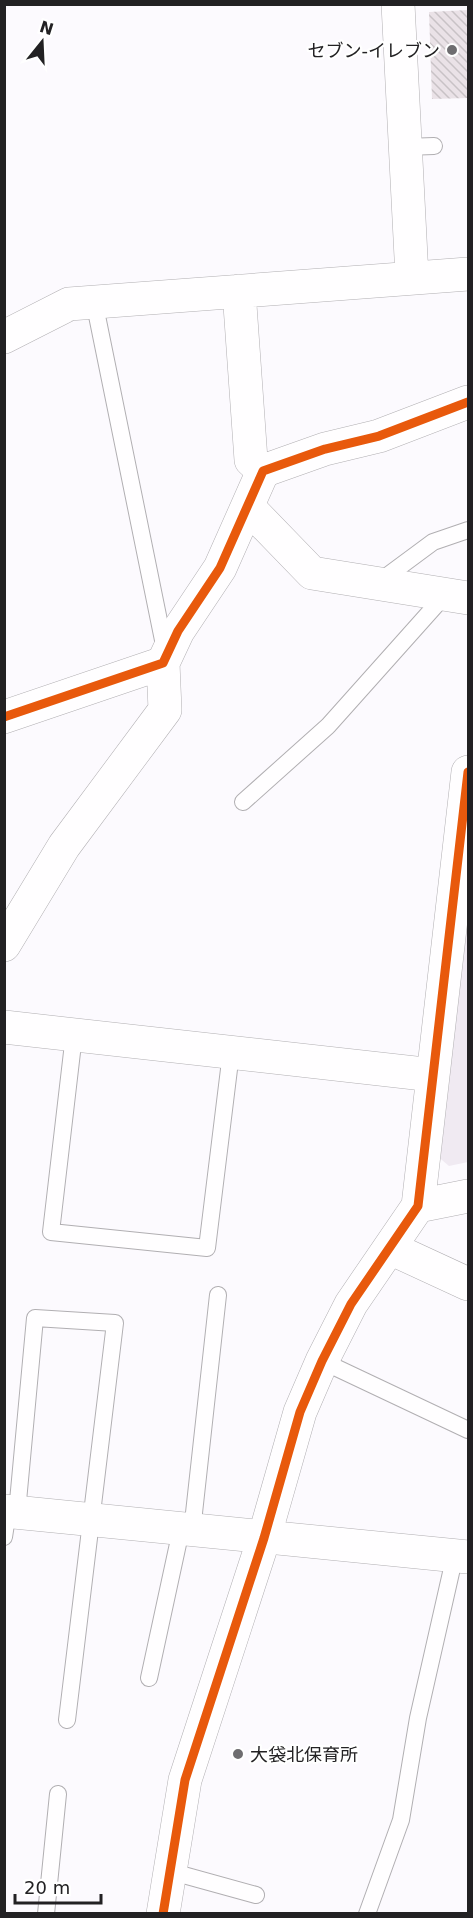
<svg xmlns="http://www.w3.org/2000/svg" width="473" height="1918" viewBox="0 0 473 1918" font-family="'DejaVu Sans','Noto Sans JP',sans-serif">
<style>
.built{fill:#f0eaf2}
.building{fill:url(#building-back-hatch)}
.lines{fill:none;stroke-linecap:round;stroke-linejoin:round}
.lane-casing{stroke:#b1afb2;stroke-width:18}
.street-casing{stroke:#b1afb2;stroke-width:34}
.secondary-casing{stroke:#b1afb2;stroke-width:34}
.lane{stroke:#fffeff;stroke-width:16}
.street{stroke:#fffeff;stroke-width:33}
.secondary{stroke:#fffeff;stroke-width:33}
.cycleway-casing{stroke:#fff;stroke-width:13}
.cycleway{stroke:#e8590c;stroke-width:9}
.poi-dot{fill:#6e6d70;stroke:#fff;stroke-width:2}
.labels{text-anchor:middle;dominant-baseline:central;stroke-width:4.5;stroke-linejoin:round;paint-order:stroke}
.poi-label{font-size:18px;fill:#222123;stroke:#fff;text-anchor:end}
</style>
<defs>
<pattern id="building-back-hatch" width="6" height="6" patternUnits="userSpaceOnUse" patternTransform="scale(1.5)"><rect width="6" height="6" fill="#eae2e7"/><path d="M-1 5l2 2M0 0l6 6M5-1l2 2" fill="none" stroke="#c8c2c6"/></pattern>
</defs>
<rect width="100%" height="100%" fill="#fcfafe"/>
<path class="built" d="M468,870V1162L449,1166L435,1154Z"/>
<path class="building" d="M468,10V98L432,99L429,12Z"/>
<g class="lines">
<defs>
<path id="lane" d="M405,147L434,146
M94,301L165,650
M379,582L433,542L468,530
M243,802L328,726L445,595
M74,1035L51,1232L207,1248L231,1053
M322,1361L468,1430
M17,1512L35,1318L115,1323L67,1720
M192,1531L218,1295
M4,1537L8,1511
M149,1678L181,1530
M169,1871L256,1895
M46,1914L58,1794
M367,1914L401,1820L418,1718L455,1555"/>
<path id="street" d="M239,291L251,460L263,471
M4,337L69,304L468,274
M249,508L312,573L468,598
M4,717L163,663L178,631L220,568L263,471L325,449L379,436L468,402
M4,945L64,846L165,710L163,663
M4,1027L433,1075
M418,1206L468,1196
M390,1248L468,1284
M4,1511L468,1557
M163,1914L185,1780L264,1538L300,1412L322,1361L351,1304L418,1206L468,772"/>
<path id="secondary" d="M398,4L412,277"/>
</defs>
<use href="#lane" class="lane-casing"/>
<use href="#street" class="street-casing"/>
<use href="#secondary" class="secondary-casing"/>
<use href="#lane" class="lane"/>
<use href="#street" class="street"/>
<use href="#secondary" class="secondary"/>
<defs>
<path id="cycleway" d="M4,717L163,663L178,631L220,568L263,471L325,449L379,436L468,402
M163,1914L185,1780L264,1538L300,1412L322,1361L351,1304L418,1206L468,772"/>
</defs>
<use href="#cycleway" class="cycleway-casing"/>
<use href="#cycleway" class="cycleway"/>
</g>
<g class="poi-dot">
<circle cx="452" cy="50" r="6"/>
<circle cx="238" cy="1754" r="6"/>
</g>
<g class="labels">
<g class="poi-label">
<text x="440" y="50">セブン-イレブン</text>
<text x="250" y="1754" text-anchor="start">大袋北保育所</text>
</g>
</g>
<rect width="473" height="1918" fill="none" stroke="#222123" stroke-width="12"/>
<g transform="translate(42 42) rotate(18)" stroke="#ffffff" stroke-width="4.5" paint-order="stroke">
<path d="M0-4.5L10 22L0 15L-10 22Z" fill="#222123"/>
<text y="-9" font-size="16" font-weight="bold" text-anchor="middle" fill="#222123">N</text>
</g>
<path d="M15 1894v9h86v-9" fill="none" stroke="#222123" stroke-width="3"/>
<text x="24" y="1894" font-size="18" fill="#222123" stroke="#ffffff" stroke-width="4.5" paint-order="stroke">20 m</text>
</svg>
